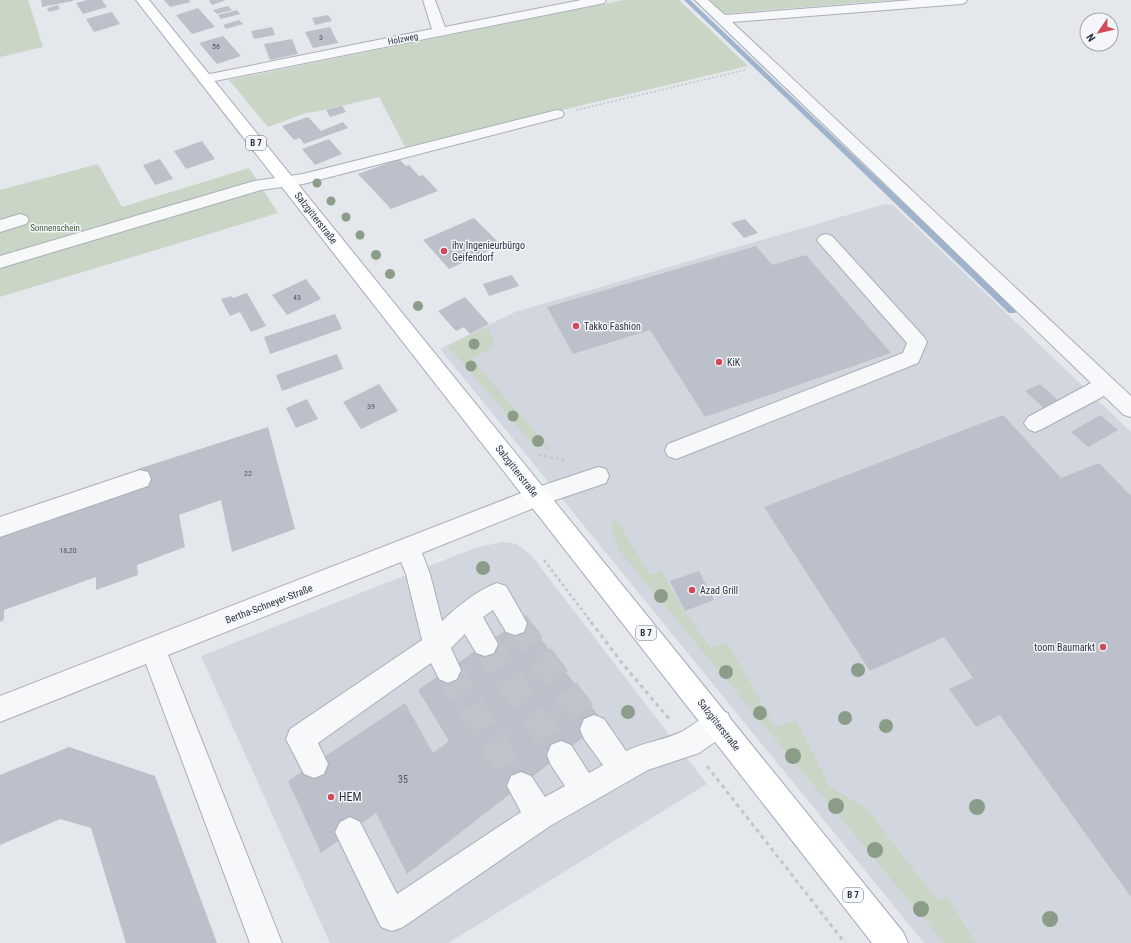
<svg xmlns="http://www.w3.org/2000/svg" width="1131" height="943" viewBox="0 0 1131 943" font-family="'Roboto Condensed',sans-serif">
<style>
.built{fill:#d2d6de}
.green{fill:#c9d6c5}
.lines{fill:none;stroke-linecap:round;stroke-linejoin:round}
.stream{fill:#9fb4cc;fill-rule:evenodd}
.building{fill:#bbc0ca}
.minor-tunnel{stroke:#bfc3cb;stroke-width:28;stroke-dasharray:28 14;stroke-linecap:butt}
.minor-casing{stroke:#a9aeb7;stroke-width:2}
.major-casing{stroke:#a3abb8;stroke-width:2}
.path-far2{stroke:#c2c5cb;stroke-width:1.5;stroke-dasharray:2 2;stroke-linecap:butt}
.path-far1{stroke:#c2c5cb;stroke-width:2.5;stroke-dasharray:3 3;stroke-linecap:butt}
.path{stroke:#c2c5cb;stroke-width:3;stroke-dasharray:4 4;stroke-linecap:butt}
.minor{fill:#f7f8fa;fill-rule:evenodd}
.major{fill:#fff;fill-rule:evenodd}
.tree{fill:#899d89}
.poi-dot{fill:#d1495b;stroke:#f4f6f9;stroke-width:1.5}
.labels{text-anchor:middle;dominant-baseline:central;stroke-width:3;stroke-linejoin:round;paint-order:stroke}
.number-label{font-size:8px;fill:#4f5766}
.far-street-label{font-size:9px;fill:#2b3445;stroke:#f4f6f9}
.shield{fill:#f4f6f9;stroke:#676e7b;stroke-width:1}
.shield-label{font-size:9px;font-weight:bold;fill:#2b3445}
.far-park-label{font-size:9px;fill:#3f6138;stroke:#f4f6f9}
.street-label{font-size:10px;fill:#2b3445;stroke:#f4f6f9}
.poi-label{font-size:10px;fill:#2b3445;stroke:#f4f6f9;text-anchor:start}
.near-number-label{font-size:10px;fill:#4f5766}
.near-poi-label{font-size:12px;fill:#2b3445;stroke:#f4f6f9;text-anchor:start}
</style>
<rect width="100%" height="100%" fill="#e4e7ec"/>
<path class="built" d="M885,204L893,205L1131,432V943H924L440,349L515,312Z
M502,542L517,544L531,555L707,784L448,943H330L201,656L475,548Z"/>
<path class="green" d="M0,0H28L43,47L0,57Z
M624,0H679L748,66L405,147L379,97L320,111L306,113L268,127L229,80Z
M705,0H894L719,14Z
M98,164L122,207L249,168L278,213L0,297V190Z
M487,327L494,341L489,350L471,359L551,450L530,441L448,346Z
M615,517L650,575L661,570L683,610L711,648L727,642L775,727L796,720L830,787L866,808L937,900L947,897L976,943H944L618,549L611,526Z"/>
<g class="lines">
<path class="stream" d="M684,0H690L1015,309L1016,311L1015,313H1009Z"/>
</g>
<path class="building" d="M41,0H73V1L42,7Z
M88,0H102L107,7L83,14L76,3Z
M164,0H189L191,2L170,7Z
M211,0H226L212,5L209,1Z
M58,5L60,9L49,12L47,8Z
M228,6L232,10L217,14L213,10Z
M198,8L215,27L192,34L176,15Z
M237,10L240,14L221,19L218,15Z
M112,12L120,24L94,32L86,19Z
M328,15L332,21L315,25L312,18Z
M239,20L243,24L226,29L223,25Z
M272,27L275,35L254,39L251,31Z
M330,27L338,43L313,48L305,32Z
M223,36L241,56L217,64L199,43Z
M292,39L298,54L270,60L264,44Z
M342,106L346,112L330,117L326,110Z
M308,117L321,131L343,122L348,128L304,144L300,138L294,140L282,126Z
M329,139L342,154L315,165L302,149Z
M202,141L215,159L186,169L174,151Z
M160,159L173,179L155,185L143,165Z
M399,159L406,166L409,165L419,176L423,175L438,191L391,209L358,174Z
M474,218L501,245L449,269L423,240Z
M745,219L758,233L744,238L731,223Z
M756,246L772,265L806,255L891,353L705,417L650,330L573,354L547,307Z
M512,275L519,286L489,296L483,284Z
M306,279L321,299L287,315L272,295Z
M247,293L266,326L251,332L240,312L230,316L221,299L232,296L233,298Z
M465,297L489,324L470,334L464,327L456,331L438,311Z
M335,314L342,329L270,354L264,337Z
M337,354L343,369L282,391L276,375Z
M379,384L398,411L361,429L343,402Z
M1040,384L1060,402L1045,409L1025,391Z
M307,399L318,419L296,428L286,408Z
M1003,415L1061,478L1099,463L1131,496V897L1000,715L976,727L949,689L973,678L944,637L870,671L764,507Z
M1100,415L1118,430L1088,447L1071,432Z
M268,427L295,529L232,552L221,500L179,515L185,547L137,565L138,575L96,590V577L4,610V620L0,622V535L141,488L138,469Z
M699,571L714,600L685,611L670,581Z
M525,617L603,722L407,874L376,813L321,853L288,781L405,703L433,753L449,741L418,690Z
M69,747L155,776L217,943H126L91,828L60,819L0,845V775Z"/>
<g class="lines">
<path class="minor-tunnel" d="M515,623L594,729
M485,644L561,755
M448,670L521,786"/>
<defs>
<path id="minor" d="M423,0H435L445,27L581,0H606L604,3L600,4L205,83L200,82L198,79L200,76L205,75L432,29Z
M695,0H708L725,15L913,0H967L965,3L961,4L732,22L1131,396V417L1124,415L1104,396L1042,429L1035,432L1028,429L1024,423L1028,417L1091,383Z
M557,110L562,111L564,114L562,117L303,184L261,190L0,268V256L254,181L303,174Z
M20,214L26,216L29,220L26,224L0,232V220Z
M826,234L832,236L924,337L927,342L918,363L684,456L676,459L668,456L665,450L668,444L903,353L907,343L820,244L817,240L820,236Z
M598,467L606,469L609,476L606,483L544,504L422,553L430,574L442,621C458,606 476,591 497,583L506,586L527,623L524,632L515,635L506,632L493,610L483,617L498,644L494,653L485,656L476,653L465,634L451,648L461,670L457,679L448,683L439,679L431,663L318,743L328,764L324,774L314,778L304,774L286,739L290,729L422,640L406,574L401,562L168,655L282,943H250L146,664L0,722V696L529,490Z
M140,470L148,472L151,479L148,486L0,537V517Z
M718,710L728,713L731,723L728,733L699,753L648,770L550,826L403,927L392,931L381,927L335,832L340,822L350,817L360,822L397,894L521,812L507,786L511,776L521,772L531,776L545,797L565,786L551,765L547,755L551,745L561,741L571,745L589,773L603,765L584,739L580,729L584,719L594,715L604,719L626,751C644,742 666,740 683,731C695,724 705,715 718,710Z"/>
<path id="major" d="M136,0H149L903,932L908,943H872Z"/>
</defs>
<use href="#minor" class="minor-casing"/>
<use href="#major" class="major-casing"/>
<path class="path-far2" d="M576,110L745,70"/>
<path class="path-far1" d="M538,455L565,460
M544,560L592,623"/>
<path class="path" d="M591,622L622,663L670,720
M707,766L845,943"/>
<use href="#minor" class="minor"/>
<use href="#major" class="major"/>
</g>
<g class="tree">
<circle cx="317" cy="183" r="4.5"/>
<circle cx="331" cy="201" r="4.5"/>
<circle cx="346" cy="217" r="4.5"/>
<circle cx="360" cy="235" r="4.5"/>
<circle cx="376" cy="255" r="5"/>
<circle cx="390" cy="274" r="5"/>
<circle cx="418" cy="306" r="5"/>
<circle cx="474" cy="344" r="5.5"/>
<circle cx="471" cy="366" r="5.5"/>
<circle cx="513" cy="416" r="5.5"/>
<circle cx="538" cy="441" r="6"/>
<circle cx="483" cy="568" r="7"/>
<circle cx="661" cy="596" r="7"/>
<circle cx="858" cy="670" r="7"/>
<circle cx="726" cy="672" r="7"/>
<circle cx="628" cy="712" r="7"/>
<circle cx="760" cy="713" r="7"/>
<circle cx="845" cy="718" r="7"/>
<circle cx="886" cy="726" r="7"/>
<circle cx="793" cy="756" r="8"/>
<circle cx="836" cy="806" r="8"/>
<circle cx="977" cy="807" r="8"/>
<circle cx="875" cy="850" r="8"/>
<circle cx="921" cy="909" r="8"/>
<circle cx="1050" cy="919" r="8"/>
</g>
<g class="poi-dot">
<circle cx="444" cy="251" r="4"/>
<circle cx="576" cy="326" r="4"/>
<circle cx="719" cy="362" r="4"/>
<circle cx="692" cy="590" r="4"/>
<circle cx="1103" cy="647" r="4"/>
<circle cx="331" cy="797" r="4"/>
</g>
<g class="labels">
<g class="number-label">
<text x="321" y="37">3</text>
<text x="216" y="46">56</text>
<text x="297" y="297">43</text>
<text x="371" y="406">39</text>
<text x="248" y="473">22</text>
<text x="68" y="550">18,20</text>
</g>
<g class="far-street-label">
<text transform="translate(403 39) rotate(-11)">Holzweg</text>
</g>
<g class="shield">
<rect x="246" y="136" width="20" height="14" rx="3"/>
<rect x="636" y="626" width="20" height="14" rx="3"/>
<rect x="843" y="888" width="20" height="14" rx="3"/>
</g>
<g class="shield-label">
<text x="256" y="143">B 7</text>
<text x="646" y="633">B 7</text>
<text x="853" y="895">B 7</text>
</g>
<g class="far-park-label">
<text x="55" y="228">Sonnenschein</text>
</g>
<g class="street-label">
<text transform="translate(316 218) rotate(52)">Salzgitterstraße</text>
<text transform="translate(517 471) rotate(52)">Salzgitterstraße</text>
<text transform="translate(269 604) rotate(-21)">Bertha-Schneyer-Straße</text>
<text transform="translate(719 725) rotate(52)">Salzgitterstraße</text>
</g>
<g class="poi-label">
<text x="452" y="245">ihv Ingenieurbürgo<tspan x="452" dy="12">Geifendorf</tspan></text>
<text x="584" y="326">Takko Fashion</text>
<text x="727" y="362">KiK</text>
<text x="700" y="590">Azad Grill</text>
<text x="1095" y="647" text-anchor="end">toom Baumarkt</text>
</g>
<g class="near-number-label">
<text x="403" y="779">35</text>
</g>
<g class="near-poi-label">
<text x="339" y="797">HEM</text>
</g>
</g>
<g transform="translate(1099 32) rotate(236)"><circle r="19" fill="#f4f6f9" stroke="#a4a8b1"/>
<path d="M0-3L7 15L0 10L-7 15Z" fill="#d1495b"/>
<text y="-6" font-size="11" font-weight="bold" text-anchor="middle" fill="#2b3445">N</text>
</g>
</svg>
